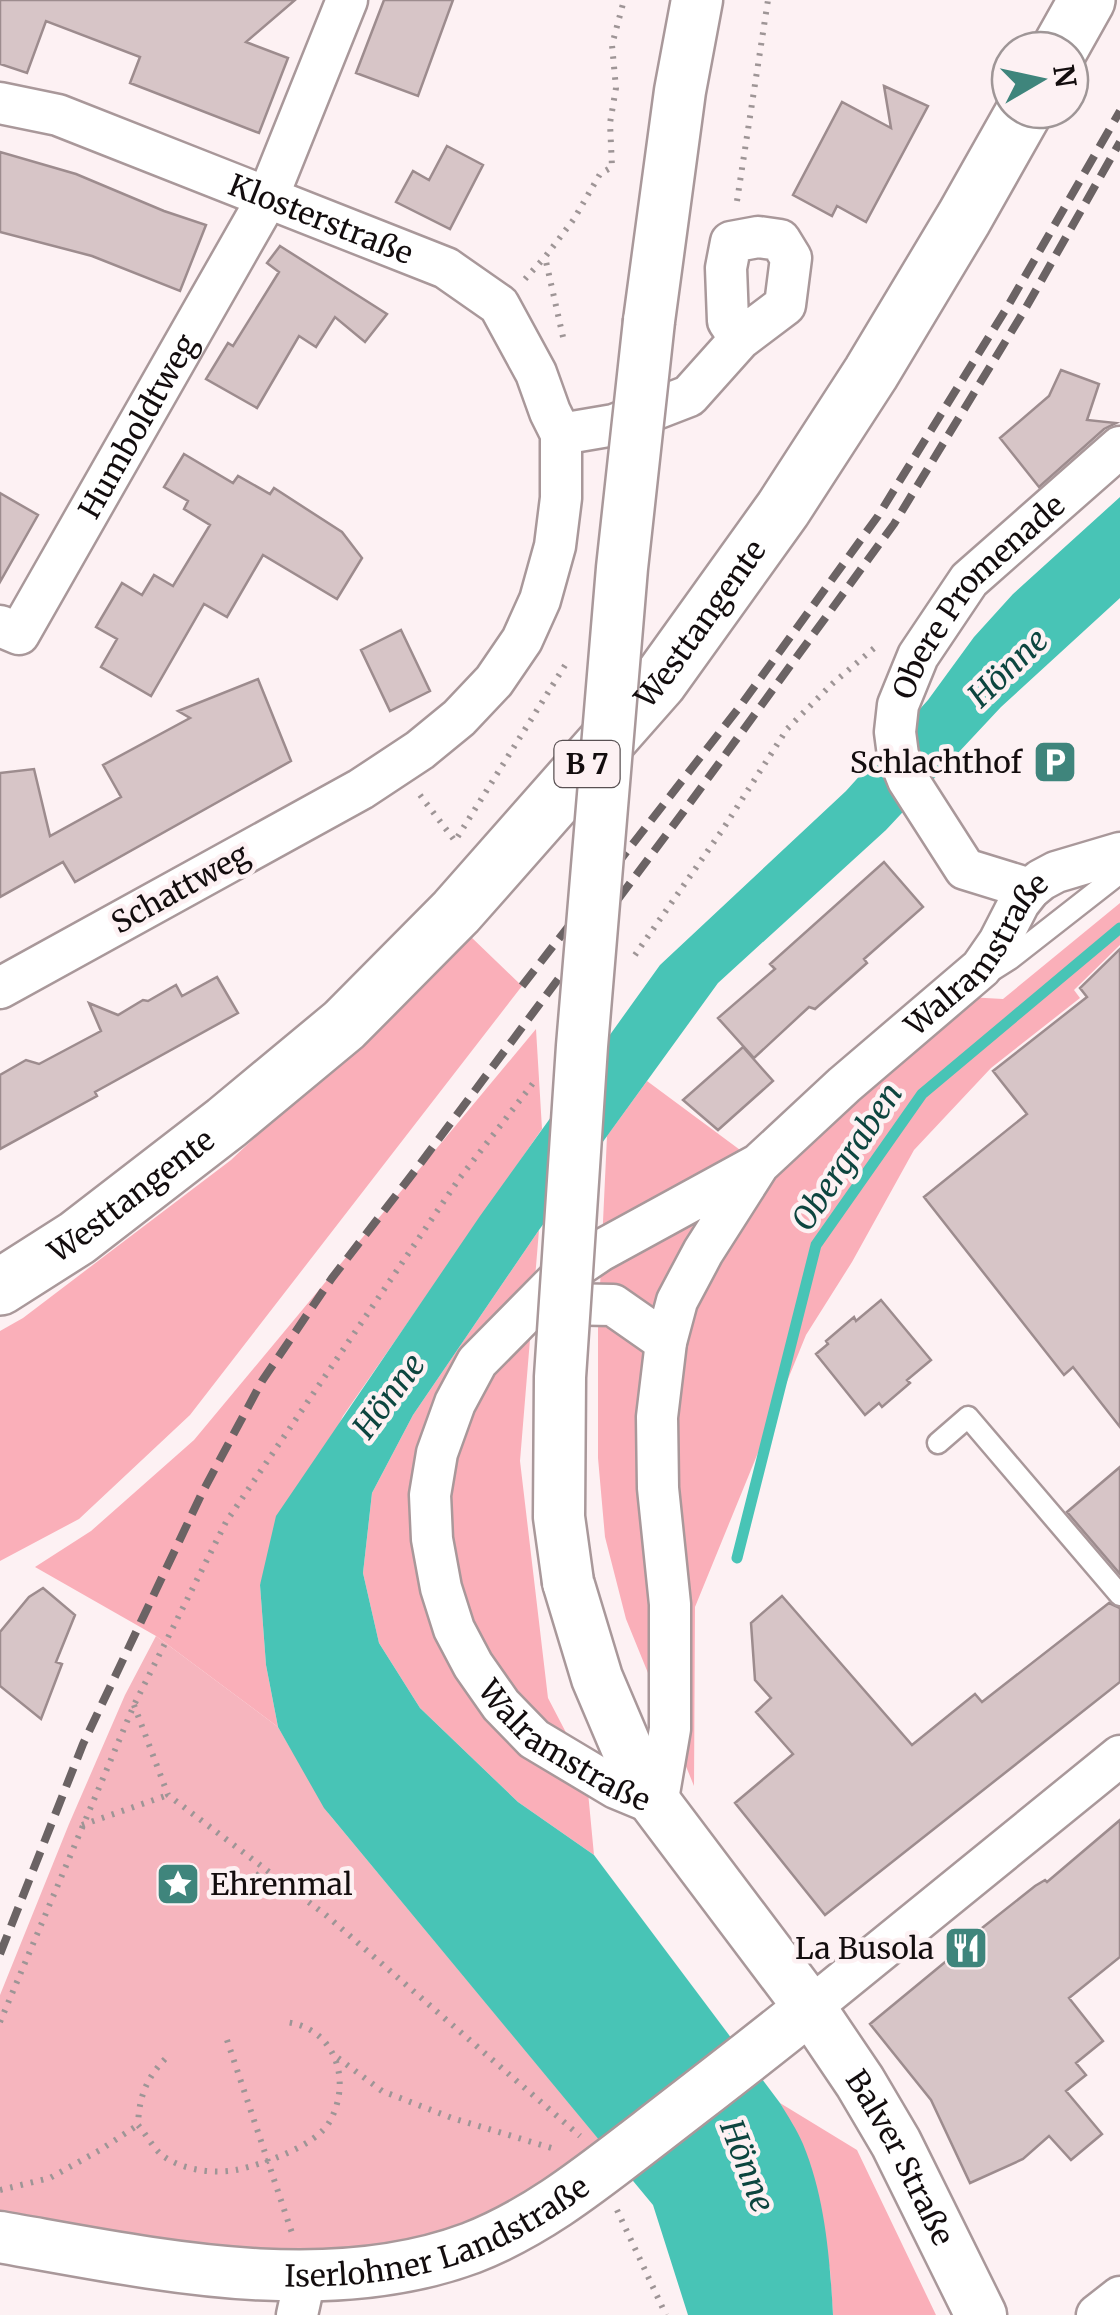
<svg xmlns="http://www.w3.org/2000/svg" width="1120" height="2315" viewBox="0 0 1120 2315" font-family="Merriweather,serif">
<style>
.green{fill:#f6b5be}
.forest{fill:#faafb9}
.water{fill:#48c4b6}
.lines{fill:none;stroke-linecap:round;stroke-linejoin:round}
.stream{stroke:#48c4b6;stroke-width:11}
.building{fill:#d7c5c7;stroke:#9d8c8e;stroke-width:2.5}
.service-casing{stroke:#a9989a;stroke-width:25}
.minor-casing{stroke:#a9989a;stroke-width:45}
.tertiary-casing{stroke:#a9989a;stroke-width:55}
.primary-casing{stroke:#a9989a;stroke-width:60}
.path{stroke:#9e9596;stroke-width:6;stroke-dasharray:2.5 8;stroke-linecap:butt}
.service{stroke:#fff;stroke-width:20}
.minor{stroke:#fff;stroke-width:40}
.tertiary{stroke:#fff;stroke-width:50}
.primary{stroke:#fff;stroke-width:55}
.rail{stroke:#6b6364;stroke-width:8;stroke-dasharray:20 10;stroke-linecap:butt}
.tertiary-bridge-casing{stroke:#a9989a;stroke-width:55;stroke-linecap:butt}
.tertiary-bridge{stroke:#fff;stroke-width:50}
.labels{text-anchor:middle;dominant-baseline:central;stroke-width:9;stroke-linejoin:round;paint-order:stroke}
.shield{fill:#fdf1f3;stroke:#595153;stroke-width:2.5}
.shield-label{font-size:28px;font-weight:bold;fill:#130d0e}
.street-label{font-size:30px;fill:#130d0e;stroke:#fdf1f3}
.poi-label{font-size:30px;fill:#130d0e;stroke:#fdf1f3;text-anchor:end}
.water-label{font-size:32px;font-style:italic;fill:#0d453f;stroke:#fdf1f3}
</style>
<rect width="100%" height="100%" fill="#fdf1f3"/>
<path class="green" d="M156,1636L278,1727L329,1814L607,2149L514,2214L333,2261L0,2224V1995L69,1824L125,1695Z"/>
<path class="forest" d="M1120,903V945L1074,990L1080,998L991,1068L914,1150L852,1262L806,1335L695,1607L694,1786L626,1619L605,1537L598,1458V1329L607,1136L647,1081L759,1164L950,996L1003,999Z
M469,935L522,986L190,1415L79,1519L0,1561V1331L23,1318L231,1160Z
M536,1029L542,1129L343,1416L260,1585L266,1665L278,1727L156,1636L35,1567L91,1531L194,1440Z
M539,1230L520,1461L548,1698L586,1771L594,1855L518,1802L420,1708L379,1643L363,1573L372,1493L413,1415Z
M780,2103L857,2150L936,2315H833L830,2270L802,2144Z"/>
<path class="water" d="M1120,497V598L1001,707L886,830L718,983L539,1230L413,1415L372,1493L363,1573L379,1643L420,1708L518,1802L594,1855L780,2103C788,2116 797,2130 803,2144C825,2197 830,2258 833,2315H688L653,2205L324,1808L278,1727L266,1665L260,1585L276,1516L480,1216L660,965L846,791L928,700L974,637L1013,594Z"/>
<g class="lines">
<path class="stream" d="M737,1558L816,1245L922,1094L1120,928"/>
</g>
<path class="building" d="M0,0H295L246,42L288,58L259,133L130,83L140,57L46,21L27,73L0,64Z
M384,0H453L418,96L356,73Z
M884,86L928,106L866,222L837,206L832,216L793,195L842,102L891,128Z
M447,146L483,165L450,229L396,202L413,171L429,180Z
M0,152L76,174L164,211L206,225L180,291L92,256L0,232Z
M280,246L387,314L365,342L335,317L316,347L299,336L257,408L206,379L228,343L233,346L279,272L267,263Z
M1061,370L1099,384L1087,420L1116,423L1104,429L1039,487L1000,438L1049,396Z
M184,454L233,483L238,476L270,494L274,488L342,532L362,558L337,599L263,555L227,617L204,604L151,696L101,667L117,639L96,627L122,583L142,595L154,575L173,586L210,525L184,509L188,501L164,487Z
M0,493L38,515L0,582Z
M401,630L430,691L390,711L361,650Z
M258,679L291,761L75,882L63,862L0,897V773L34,769L50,836L121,797L103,765L190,718L178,711Z
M884,862L923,907L864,959L867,963L815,1009L809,1007L754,1058L718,1018L775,969L770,964Z
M1120,949V1427L1073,1367L1064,1375L924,1197L1027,1114L993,1071L1087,997L1080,988Z
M217,977L238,1013L95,1092L97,1096L0,1149V1075L26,1060L39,1064L101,1031L89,1003L118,1015L143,1000L148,1001L176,985L182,996Z
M743,1047L773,1081L718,1130L683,1100Z
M881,1300L931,1360L907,1380L910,1383L882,1407L879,1403L865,1415L816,1354L828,1344L826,1341L854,1317L856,1321Z
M1120,1467V1574L1067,1512Z
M43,1588L75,1615L56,1662L62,1664L41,1719L0,1686V1632L29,1597Z
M782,1596L912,1745L975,1694L982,1702L1109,1603L1120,1608V1682L825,1915L735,1803L793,1754L756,1712L771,1698L755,1680L751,1623Z
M1120,1820V1957L1069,1998L1103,2041L1076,2063L1086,2075L1066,2091L1102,2134L1071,2160L1049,2136L1023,2159L970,2183L931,2100L870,2024L950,1958L977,1932L1035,1886L1045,1880L1047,1882Z"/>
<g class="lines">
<defs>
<path id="service" d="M991,971L1010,959L1120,873
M938,1443L968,1417L1120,1595"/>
<g id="minor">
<path id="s1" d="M0,103L58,115L446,268L499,305L536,373L550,412L561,434V498L555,546L540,600L522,640L494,681L459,718L420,750L361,789L0,988"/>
<path d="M561,434L614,425L689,396L740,339L785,305L791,258L780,240L758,237L731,242L726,268L728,321L740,339"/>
<path id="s2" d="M0,626L19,634L267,199L347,0"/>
<path id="s3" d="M1030,889L965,869L908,780L898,755L895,732L898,705L918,656L969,580L1120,447"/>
<path id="s4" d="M759,1164L600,1251L560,1278L477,1362L455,1403L437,1453L430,1495L432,1539L441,1588L454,1629L473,1665L501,1705L534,1739L616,1788L657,1805L670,1729V1604L658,1488L657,1417L666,1342L677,1301L703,1252L759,1164L844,1085L981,968L999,942L1019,903L1030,889L1041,880L1056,872L1120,853"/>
<path d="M536,1308L558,1304L613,1305L666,1342"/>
<path d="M810,2008L1120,1756"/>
<path d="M297,2315L306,2274"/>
<path d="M1097,2315L1120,2297"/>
</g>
<g id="tertiary">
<path d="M649,321L680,91L697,0"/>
<path id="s5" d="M568,1582L597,1678L628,1751L657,1805L810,2008L860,2082L896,2143L981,2315"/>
<path id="s6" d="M0,2237C149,2263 324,2303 471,2248C538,2222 593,2177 649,2134C703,2092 757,2051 810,2008"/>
</g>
<g id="primary">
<path d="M1059,50L1087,0"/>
<path id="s7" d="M0,1287L77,1238L226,1123L344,1025L456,912L659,682L783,509L871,373L964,218L1025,110"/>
</g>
</defs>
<use href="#service" class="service-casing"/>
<use href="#minor" class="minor-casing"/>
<use href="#tertiary" class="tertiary-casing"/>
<use href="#primary" class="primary-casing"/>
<path class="path" d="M737,201L768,0
M525,279L545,257
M563,337L545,257L574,219L600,174L612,167L610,123L616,88L612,45L624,0
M420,795L455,841L569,659
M635,955L723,829L787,729L832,684L879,644
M134,1705L168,1795L327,1916L580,2136
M82,1825L168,1795
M244,1891L264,1868
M0,2022L134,1705L226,1522L459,1179L534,1082
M227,2040L292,2233
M338,2058L382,2091L452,2118L555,2149
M165,2059C146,2079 139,2097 138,2125C146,2134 153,2148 162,2155C181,2170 213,2174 236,2170C264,2164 316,2146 330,2121C353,2079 334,2027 285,2022
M0,2190L50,2178L100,2150L138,2125
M617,2210L666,2315"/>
<use href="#service" class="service"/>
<use href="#minor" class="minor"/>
<use href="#tertiary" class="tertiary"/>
<use href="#primary" class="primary"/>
<path class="rail" d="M522,986L741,705L878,516L1008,306L1120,111
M0,1954L83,1744L202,1493L262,1381L332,1278L414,1172L684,811L894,524L1024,311L1120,142"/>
<defs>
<path id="tertiary-bridge" d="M568,1582L559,1517L560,1377L582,1046L622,568L649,321"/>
</defs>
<use href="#tertiary-bridge" class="tertiary-bridge-casing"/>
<use href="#tertiary-bridge" class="tertiary-bridge"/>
</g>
<defs>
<symbol id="parking-square" viewBox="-11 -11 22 22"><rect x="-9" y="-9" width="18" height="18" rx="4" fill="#3f857c" stroke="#fdf1f3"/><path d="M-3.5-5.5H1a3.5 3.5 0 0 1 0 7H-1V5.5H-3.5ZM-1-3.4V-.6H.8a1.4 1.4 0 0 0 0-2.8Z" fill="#fff"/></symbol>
<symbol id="sight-square" viewBox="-11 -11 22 22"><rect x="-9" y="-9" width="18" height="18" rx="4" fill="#3f857c" stroke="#fdf1f3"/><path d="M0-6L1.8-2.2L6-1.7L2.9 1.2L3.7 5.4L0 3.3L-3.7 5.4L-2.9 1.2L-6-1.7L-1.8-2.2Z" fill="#fff"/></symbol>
<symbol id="restaurant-square" viewBox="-11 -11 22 22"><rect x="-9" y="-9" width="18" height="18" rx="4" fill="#3f857c" stroke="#fdf1f3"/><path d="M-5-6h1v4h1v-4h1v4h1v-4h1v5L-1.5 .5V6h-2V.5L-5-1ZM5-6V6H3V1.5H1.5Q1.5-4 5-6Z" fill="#fff"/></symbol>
</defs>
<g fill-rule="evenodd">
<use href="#parking-square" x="1030" y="737" width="50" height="50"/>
<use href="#sight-square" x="153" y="1859" width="50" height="50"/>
<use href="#restaurant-square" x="941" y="1923" width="50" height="50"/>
</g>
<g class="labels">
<rect class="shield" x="554.5" y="741" width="65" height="46" rx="8"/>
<g class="shield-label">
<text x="587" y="764">B 7</text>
</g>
<g class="street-label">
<text stroke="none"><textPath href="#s1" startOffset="342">Klosterstraße</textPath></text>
<text stroke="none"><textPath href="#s2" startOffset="260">Humboldtweg</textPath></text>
<text stroke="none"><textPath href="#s3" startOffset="388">Obere Promenade</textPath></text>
<text stroke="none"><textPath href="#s7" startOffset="970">Westtangente</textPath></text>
<text transform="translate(180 888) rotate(-29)">Schattweg</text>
<text stroke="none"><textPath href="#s4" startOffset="1875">Walramstraße</textPath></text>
<text stroke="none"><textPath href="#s7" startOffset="160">Westtangente</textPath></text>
<text stroke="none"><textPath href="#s4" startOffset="792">Walramstraße</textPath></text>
<text stroke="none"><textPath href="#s5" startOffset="670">Balver Straße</textPath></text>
<text stroke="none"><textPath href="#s6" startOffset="448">Iserlohner Landstraße</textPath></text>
</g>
<g class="poi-label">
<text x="1022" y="762">Schlachthof</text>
<text x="210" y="1884" text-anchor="start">Ehrenmal</text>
<text x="934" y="1948">La Busola</text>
</g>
<g class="water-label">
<text transform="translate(1008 668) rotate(-44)">Hönne</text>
<text transform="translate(847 1157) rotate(-56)">Obergraben</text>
<text transform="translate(389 1396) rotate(-53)">Hönne</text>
<text transform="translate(747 2166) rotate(69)">Hönne</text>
</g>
</g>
<g transform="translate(1040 80) rotate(81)"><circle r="48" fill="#fdf1f3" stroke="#9f9697" stroke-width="2.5"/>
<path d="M0-8L18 38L0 25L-18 38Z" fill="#3f857c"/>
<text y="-15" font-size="28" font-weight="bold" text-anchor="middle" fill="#130d0e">N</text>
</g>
</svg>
